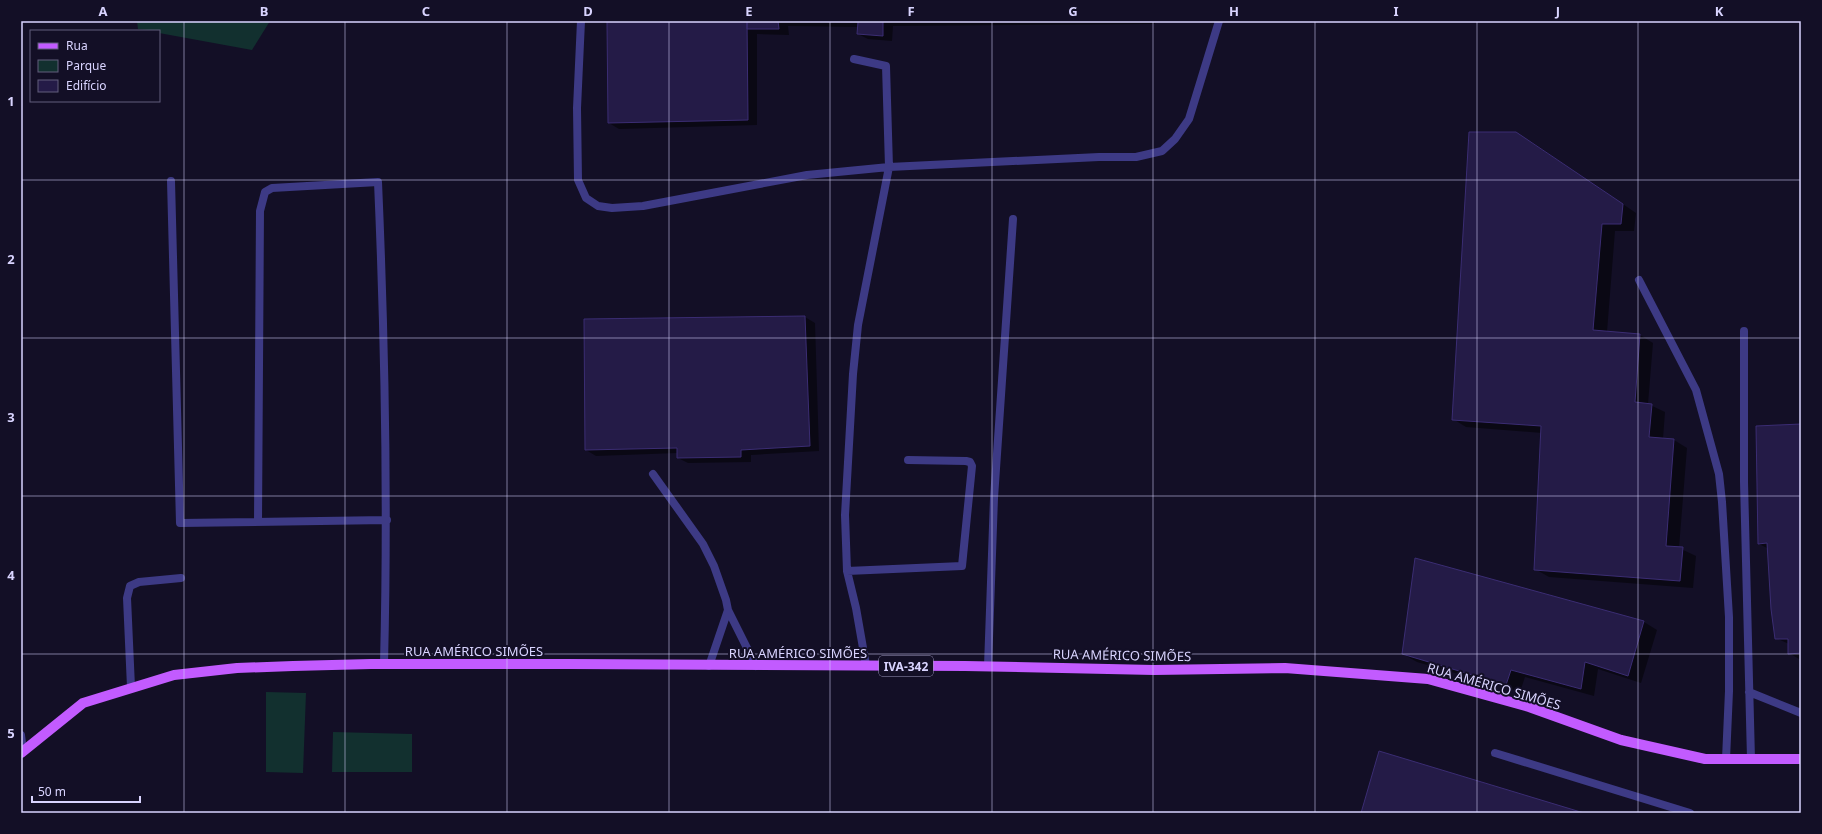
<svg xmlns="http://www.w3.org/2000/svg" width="1822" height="834" viewBox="0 0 1822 834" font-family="'Noto Sans',sans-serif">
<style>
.green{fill:#12302f}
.shadow{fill:#0007}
.building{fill:#241b47;stroke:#3b2d73}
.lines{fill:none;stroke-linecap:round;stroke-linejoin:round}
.service{stroke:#3d3a85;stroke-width:8}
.primary{stroke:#c25bff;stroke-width:10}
.grid{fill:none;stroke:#d9d4ff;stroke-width:1;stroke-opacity:0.55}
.labels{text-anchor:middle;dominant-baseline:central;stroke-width:4;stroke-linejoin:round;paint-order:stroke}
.shield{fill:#130f26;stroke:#9e99be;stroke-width:1}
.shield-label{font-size:12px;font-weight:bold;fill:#d9d4ff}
.street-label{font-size:13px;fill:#d9d4ff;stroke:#130f26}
.neatline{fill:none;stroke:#d9d4ff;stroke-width:1.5}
.grid-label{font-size:13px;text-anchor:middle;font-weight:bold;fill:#d9d4ff}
</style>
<rect width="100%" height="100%" fill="#130f26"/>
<path class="green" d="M137,21H270L252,50L159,33V31L138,29Z
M266,692L306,693L303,773L266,772Z
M333,732L412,734V772H332Z"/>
<path class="shadow" d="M608,21H1155V24L893,26L892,41L868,39L858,34V27L788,26L789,35L757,34V125L619,129L609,123Z
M1530,141L1636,213L1634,231H1615L1607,332L1640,335L1653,343L1648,404L1665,412L1663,439L1674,440L1687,448L1679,548L1696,556L1693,588L1549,577L1535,569L1542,433L1466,427L1453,419Z
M805,317L815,323L819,451L751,455V462L688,463L678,458V453L596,456L586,450Z
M1801,425V659H1799L1789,653V644L1776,638L1769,549L1759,544L1757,427Z
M1416,559L1644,622L1657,630L1641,683L1598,669L1594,696L1525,677L1520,692L1417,662L1403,654Z"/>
<path class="building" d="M607,21H747L748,120L608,123Z
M747,21H778L779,29H747Z
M790,21H906H883V36L857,34L858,22Z
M1469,132H1516L1623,204L1621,224H1602L1593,330L1640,334L1635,402L1652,404L1649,437L1674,439L1666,546L1683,547L1680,581L1534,570L1541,426L1452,420Z
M805,316L810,446L741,450V457L677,458V448L585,450L584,319Z
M1801,424V653L1788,654V639H1775L1771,609L1767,543L1758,544L1756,426Z
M1415,558L1644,621L1628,676L1585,662L1581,689L1511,670L1506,685L1402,654Z
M1379,751L1584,813H1361Z"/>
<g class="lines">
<path class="service" d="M581,21L577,108L578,180L586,198L598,206L612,208L643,206L807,175L889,167L1099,157H1136L1162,151L1175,139L1189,119L1219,21
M854,59L886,66L889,167L858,325L853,374L845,515L847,571L856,608L866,665
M171,181L180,523L387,520
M1639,280L1696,390L1719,474L1722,502L1729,617V691L1726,759
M1744,331V482L1751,759
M653,474L703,544L714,566L726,600L728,610L709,666
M258,522L260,211L265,192L272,188L378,182C385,343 388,503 384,664
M847,571L962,566L972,466L970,462L966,461L908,460
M728,610L756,666
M988,666L994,498L1013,219
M131,687L127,598L130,586L139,582L181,578
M1749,692L1801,713
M21,735L23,751
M1495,753L1690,813"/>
<path class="primary" d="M21,753L83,703L174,675L237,668L293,666L371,664H569L965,666L1154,670L1285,668L1428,679L1529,707L1621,740L1705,759H1801"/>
</g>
<path class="grid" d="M184,21V813M345,21V813M507,21V813M669,21V813M830,21V813M992,21V813M1153,21V813M1315,21V813M1477,21V813M1638,21V813M21,180H1801M21,338H1801M21,496H1801M21,654H1801"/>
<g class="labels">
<rect class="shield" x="879" y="656" width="54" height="20" rx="3"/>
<g class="shield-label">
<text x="906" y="666">IVA-342</text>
</g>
<g class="street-label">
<text x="474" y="651">RUA AMÉRICO SIMÕES</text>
<text x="798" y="653">RUA AMÉRICO SIMÕES</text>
<text transform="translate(1122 655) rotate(1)">RUA AMÉRICO SIMÕES</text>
<text transform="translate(1494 686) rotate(16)">RUA AMÉRICO SIMÕES</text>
</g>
</g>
<rect width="1822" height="834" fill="none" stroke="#130f26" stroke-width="44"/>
<rect x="30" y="30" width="130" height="72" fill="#130f26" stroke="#625e7d"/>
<rect x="38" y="43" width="20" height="6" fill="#c25bff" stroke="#625e7d"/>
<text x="66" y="50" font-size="12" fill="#d9d4ff">Rua</text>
<rect x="38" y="60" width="20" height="12" fill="#12302f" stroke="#625e7d"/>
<text x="66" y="70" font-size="12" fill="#d9d4ff">Parque</text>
<rect x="38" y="80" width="20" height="12" fill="#241b47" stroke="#625e7d"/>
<text x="66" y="90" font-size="12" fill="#d9d4ff">Edifício</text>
<path d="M32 796v6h108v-6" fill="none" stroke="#d9d4ff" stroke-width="2"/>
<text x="38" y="796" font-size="12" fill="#d9d4ff" stroke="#130f26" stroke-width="3" paint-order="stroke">50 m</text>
<rect x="22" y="22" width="1778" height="790" class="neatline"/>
<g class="grid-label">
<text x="103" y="16">A</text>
<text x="264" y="16">B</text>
<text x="426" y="16">C</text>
<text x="588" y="16">D</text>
<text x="749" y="16">E</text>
<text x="911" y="16">F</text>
<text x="1073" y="16">G</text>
<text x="1234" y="16">H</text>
<text x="1396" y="16">I</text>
<text x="1558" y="16">J</text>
<text x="1719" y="16">K</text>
<text x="11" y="106">1</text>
<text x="11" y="264">2</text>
<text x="11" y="422">3</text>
<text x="11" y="580">4</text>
<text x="11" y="738">5</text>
</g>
</svg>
